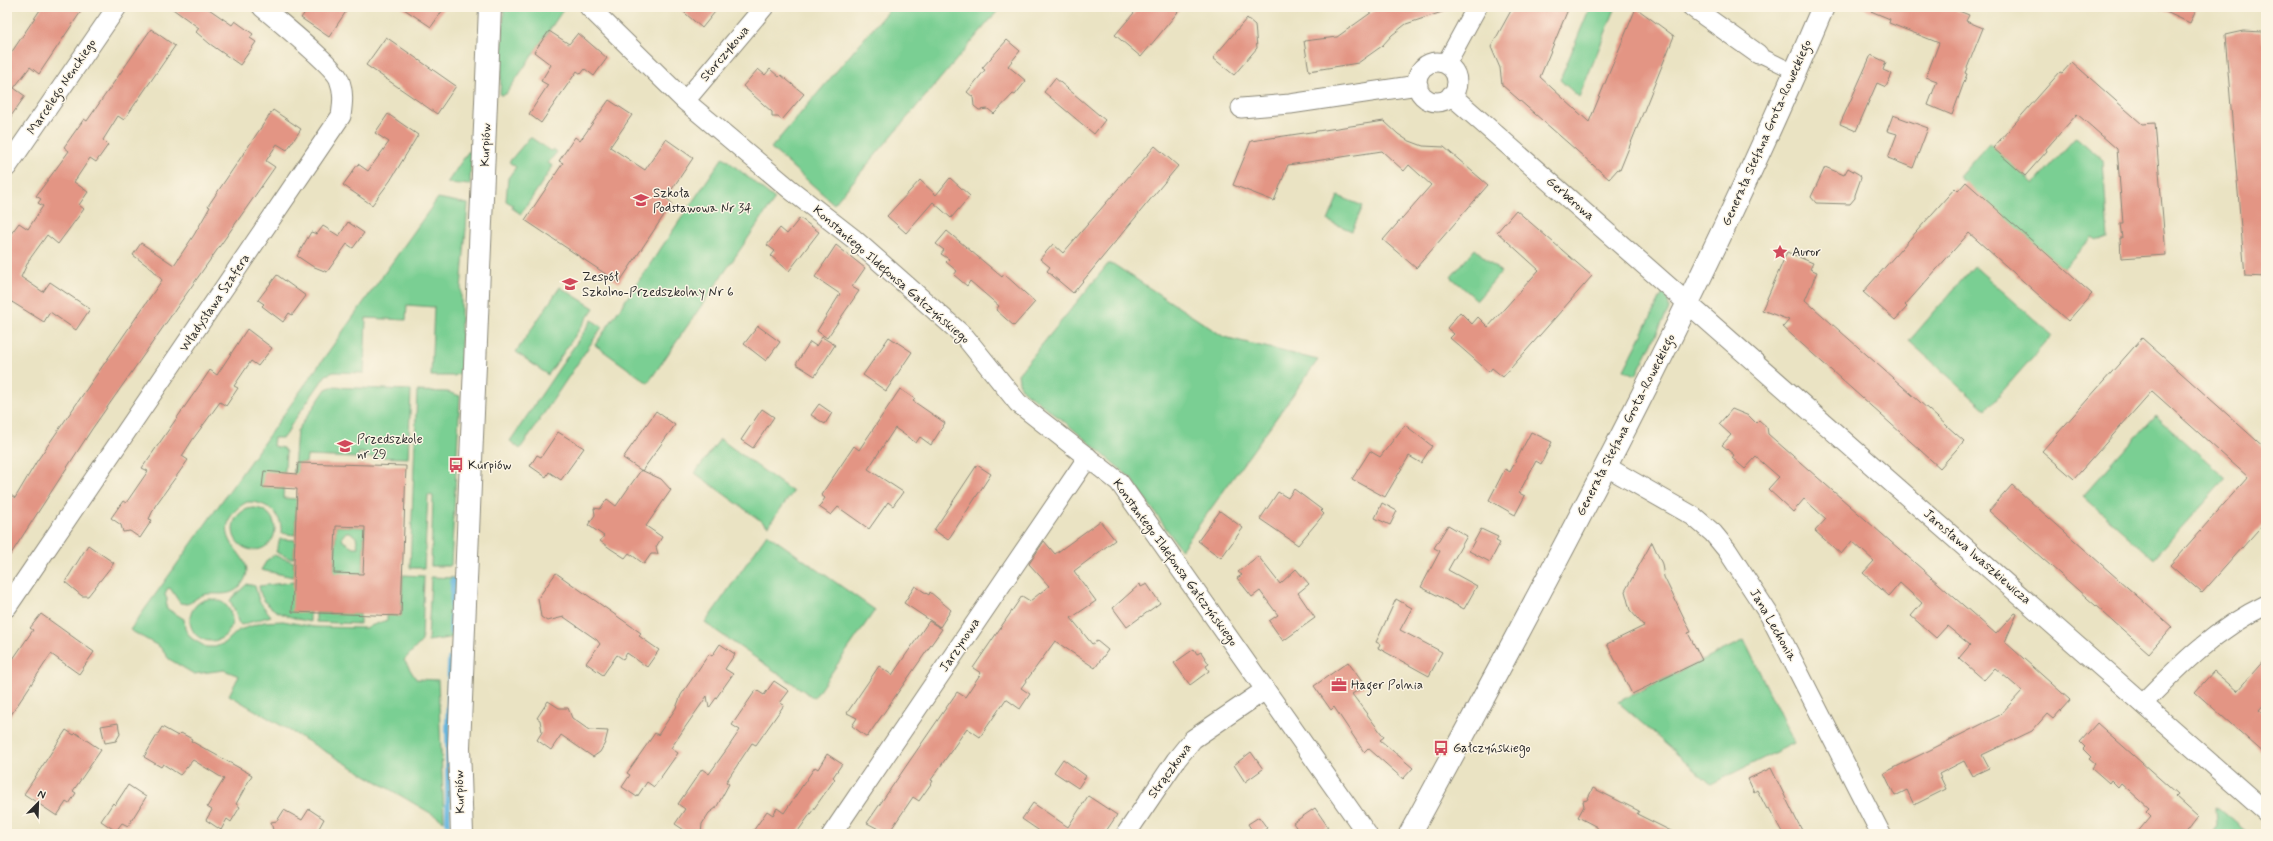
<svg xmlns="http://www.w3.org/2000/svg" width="2273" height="841" viewBox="0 0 2273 841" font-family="Mynerve,sans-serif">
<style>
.green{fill:#7acf93;stroke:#527d5f;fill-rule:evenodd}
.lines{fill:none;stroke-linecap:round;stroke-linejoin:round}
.stream{stroke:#63b5df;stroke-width:5.5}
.building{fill:#e39584;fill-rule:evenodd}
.pedestrian-casing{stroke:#8a8777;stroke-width:16}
.minor-casing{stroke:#8a8777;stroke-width:21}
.tertiary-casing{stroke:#8a8777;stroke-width:24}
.pedestrian{stroke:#fff;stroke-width:14}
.minor{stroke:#fff;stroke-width:19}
.tertiary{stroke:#fff;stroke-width:22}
.labels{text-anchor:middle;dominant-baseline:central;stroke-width:3;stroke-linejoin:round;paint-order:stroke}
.street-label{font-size:13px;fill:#2b2b2b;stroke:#fcf5e5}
.poi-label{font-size:13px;fill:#2b2b2b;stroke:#fcf5e5;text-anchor:start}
</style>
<rect width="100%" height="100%" fill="#fcf5e5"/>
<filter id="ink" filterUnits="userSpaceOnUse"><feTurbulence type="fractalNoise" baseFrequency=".025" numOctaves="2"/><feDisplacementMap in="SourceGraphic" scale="8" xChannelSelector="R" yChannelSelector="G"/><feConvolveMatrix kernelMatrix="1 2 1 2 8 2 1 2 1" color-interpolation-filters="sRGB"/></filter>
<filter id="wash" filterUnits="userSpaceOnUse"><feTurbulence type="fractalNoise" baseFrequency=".012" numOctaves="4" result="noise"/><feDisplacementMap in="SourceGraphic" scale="16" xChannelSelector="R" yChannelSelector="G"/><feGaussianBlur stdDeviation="0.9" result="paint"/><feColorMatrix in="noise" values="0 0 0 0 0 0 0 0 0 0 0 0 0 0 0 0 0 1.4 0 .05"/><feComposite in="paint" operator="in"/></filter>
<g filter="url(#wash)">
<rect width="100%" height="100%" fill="#eae3c3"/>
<path class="green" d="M504,7H565L506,94L500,95Z
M891,7H1001L834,204L771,148Z
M1590,7H1616L1579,97L1560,80Z
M530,137L551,151L553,149L557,152L548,163L553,166L521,214L512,208L513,205L506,201L508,178L516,167L509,162Z
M2076,137L2103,160L2108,239L2097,240L2092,237L2063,269L1959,177L1989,143L2034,184Z
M471,151L470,185L447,183L468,152Z
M723,157L775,199L648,383L595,345Z
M1338,196L1363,206L1352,231L1328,221Z
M438,198L468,204L461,289V373L454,376H431L434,307L407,305L406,320L366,318L364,373L334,372L326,375L291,425L287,434L282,438H274L273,446L283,448L286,452L283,498L297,499L295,535L281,533C283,513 265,501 247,502C231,510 222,526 231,542C238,556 256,566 241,585C232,597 219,593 207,594C199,595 195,600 188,604L180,603L170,588L167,589L165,595L167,599L166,608L184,619L185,629L191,638L206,647H215L225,643L239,630L264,622L283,621L314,627L365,628L387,620V615L401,616L403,575L424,576L422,641L404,660L416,679L438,680L444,821L229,695L239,676L224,670L194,674L169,659L160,647L130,630Z
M1475,249L1501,272L1477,300L1451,277Z
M1108,264H1113L1224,337L1318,360L1181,550L1132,479L1066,423L1020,388L1018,374Z
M1974,266L2052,335L1986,410L1909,341Z
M560,287L594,308L548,375L516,352Z
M1664,291L1668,297L1669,309L1636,375L1624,370Z
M592,320L602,327L520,449L510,441Z
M331,387L411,390L408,458L364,457V453H358V458L307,456L306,463H298L297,481H293L297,431L326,389Z
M417,391L448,392L460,396L451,565L449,566H431L433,496L428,495L424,568H410Z
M2155,415L2226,478L2153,559L2083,496Z
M720,439L793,492L768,526L695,473Z
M233 529a21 21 0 1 1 42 0a21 21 0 1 1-42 0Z
M336,526L365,527L363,574L334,575ZM346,532H350L356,537L358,547H353L343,541L342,537Z
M767,534L875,610L814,698L705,623Z
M280,539L295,540L294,558H289L276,552Z
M274,555L294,562L293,577L261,570L267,560Z
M431,577L457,578L455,637L428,641Z
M293,582L310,613V622C289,617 261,611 259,586Z
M247,584L255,586L259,601L271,616L241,625L238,622L235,611L230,600Z
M190 620a21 21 0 1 1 42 0a21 21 0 1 1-42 0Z
M316,613L360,614V624L316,622Z
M1744,640L1794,743L1711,784L1618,702Z
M2216,806L2249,834H2211L2217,826Z"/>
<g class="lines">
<path class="stream" d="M451,632L453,581
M448,822V728L450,659"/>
</g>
<g id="blocks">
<path class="building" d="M42,7H84L39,74L30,67L14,88L25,96L7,122V59Z
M170,7H206L232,25L235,21L253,34L250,38L256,42L240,65L210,44L196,32L199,28Z
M309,7H349L329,37L301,18Z
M401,7H445L431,27Z
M678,7H719L702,28Z
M1139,7H1182L1141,57L1115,35Z
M1379,7H1447L1448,10L1406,24L1392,35L1382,46L1358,63L1309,71L1304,41L1337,37Z
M1513,7H1569L1540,77L1589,122L1636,8L1674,36L1620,170L1618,169L1609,179L1502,85L1500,68L1491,47Z
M1861,7H1949L1969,15L1966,21L1983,28L1965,73L1967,74L1952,115L1928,105L1937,81L1926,77L1939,43L1889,23L1890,19Z
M2155,7H2197L2190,23Z
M1247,18L1255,25L1257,48L1234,75L1213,58Z
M151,29L175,46L124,120L118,116L103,140L108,145L96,162L90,158L74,182L88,192L79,205L84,209L58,244L47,235L29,260L21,277L43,292L50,282L90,309L76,330L50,312L44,322L7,299V239L19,223L28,229L43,206L38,203L41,199L36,196L69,151L64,147L84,119L87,121Z
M549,31L569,44L578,33L607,58L594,76L585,69L581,74L577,71L541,123L529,114L548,85L541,81L551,65L534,52Z
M2243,31L2262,32L2263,42L2266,41V277L2245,276L2225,35Z
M386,37L456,86L437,114L366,65Z
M1007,40L1020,51L1008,66L1026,81L1015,95L1013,94L994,114L988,109L979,110L974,106L973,97L967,92L985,70L982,68Z
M1871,55L1886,62L1883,70L1892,74L1886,87L1877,83L1856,131L1840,124Z
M2072,62L2142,124L2155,123L2166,255L2121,258L2120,238H2122L2120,224H2123L2117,149L2077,114L2046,149L2047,151L2025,176L1993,148L2060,72L2062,73Z
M758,69L765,75L770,69L779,77L781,75L804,94L782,120L778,117H772V112L743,86Z
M1055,78L1105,120L1094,134L1044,92Z
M609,100L632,115L610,147L645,170L666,139L693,158L666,198L672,203L619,283L525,220L563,163L559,161L575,137L580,141Z
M273,110L301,129L287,150L277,144L266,161L275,167L92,429L7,560V492L15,498L37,461L162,280L153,270L133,255L141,243L174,265L194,235L210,207L208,206Z
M388,114L418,135L390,181L372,205L343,185L358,164L368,171L389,142L375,133Z
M1893,115L1928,128L1913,168L1888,158L1897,134L1887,131Z
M1384,121L1398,134L1407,140L1423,146L1444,147L1488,185L1416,268L1383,240L1431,185L1409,165L1404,171L1382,151L1288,165L1274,201L1233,185L1251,141Z
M1155,146L1178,166L1073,293L1047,271L1050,267L1040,259L1053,244L1063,253Z
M1825,167L1844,175L1848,168L1860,175L1861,178L1855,195V198L1850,204L1816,203L1811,197Z
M950,178L970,196L951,218L933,202L906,233L887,216L920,180L936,195Z
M1966,182L2092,294L2068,321L1969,233L1905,305L1907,307L1895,320L1863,292L1955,188L1958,191Z
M1516,210L1592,276L1503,377L1492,368L1489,372L1450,338L1454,334L1447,328L1460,312L1472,324L1478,317L1488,327L1539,270L1497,232Z
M800,218L819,232L789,271L771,256L775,251L767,245L780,228L787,234Z
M348,222L364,233L353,248L347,244L327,272L312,266L297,256L311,232L317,234L323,226L339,236Z
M947,231L1002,277L1004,274L1035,302L1014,326L996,310L999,306L970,281L967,286L954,275L957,271L946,262L949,259L941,254L944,250L936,244Z
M836,245L865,268L852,287L859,291L827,338L817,331L840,294L815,277Z
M1787,252L1813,263L1810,269L1817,272L1805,300L1964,441L1940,468L1783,327L1789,320L1762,310Z
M277,275L306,296L292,315L289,313L283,322L262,306L264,304L258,300Z
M758,326L780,342L766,361L744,344Z
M247,329L272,348L258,366L251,361L234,386L238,388L226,406L220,402L193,439L182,456L188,460L155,506L149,519L152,520L140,538L130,531L123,532L121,525L111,518L123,501L126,503L148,471L142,468L204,379L210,370L217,375Z
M822,337L835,345L815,376L796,364L810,342L816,346Z
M889,337L912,352L886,391L863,375Z
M2142,338L2266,449V521L2202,593L2170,565L2248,477L2152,391L2074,479L2042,451Z
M900,389L915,399L913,401L945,423L931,445L920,437L916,443L895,428L868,469L903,492L893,506L888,502L869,529L838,507L831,515L819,507L825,498L821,495L854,446L859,450Z
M819,404L832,413L825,424L811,415Z
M762,409L774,417L753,448L741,440Z
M1732,409L1749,416L1756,423L1759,420L1767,427L1768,434L1996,634L2015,613L2017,614L2005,642L2070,700L2053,719L2047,714L2032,731L1982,755L1989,768L1972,776L1964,761L1939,774L1946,789L1914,805L1907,790L1895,796L1884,773L2000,715L2022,691L1995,668L1984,680L1959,658L1970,645L1947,626L1936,638L1911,616L1922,603L1900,583L1889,596L1863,573L1874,561L1852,541L1841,554L1815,531L1826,519L1804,499L1793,512L1768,489L1779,477L1756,457L1745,469L1732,458L1734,455L1722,445L1731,435L1719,424Z
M656,411L675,425L642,471L623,458Z
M1405,425L1432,446L1421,463L1409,456L1385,497L1352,479L1370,451L1380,457Z
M558,432L584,448L561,480L549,472L546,477L530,466L537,455L541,457Z
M1531,432L1552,442L1541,464L1536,461L1519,493L1525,496L1515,515L1489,500L1505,469L1510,472Z
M298,463L406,466L401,616L292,612L297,489L262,487L264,471L297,474ZM336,526L365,527L363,574L334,573Z
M977,465L991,474L948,540L934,530Z
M641,470L661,479L671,490L646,526L662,537L656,547L658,554H651L644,564L629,553L625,558L611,549L600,541L604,536L588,525L595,515L594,508L600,509L607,499L616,506Z
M2012,485L2172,627L2149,653L1989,511Z
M1294,489L1322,510L1321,511L1324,514L1298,545L1260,519L1278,492L1288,498Z
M1382,503L1397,511L1390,525L1375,518Z
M1220,511L1243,528L1221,558L1198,541Z
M1100,521L1115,540L1074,571L1096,601L1071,618L1092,644L1097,641L1108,650L1095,668L1055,641L1021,688L1030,694L1020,709L1006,699L980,737L967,728L931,780L933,781L919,801L913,797L888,834L867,823L957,692L965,697L981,673L973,668L1022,596L1030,601L1049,586L1029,564L1044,541L1055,554Z
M1448,525L1467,536L1448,570L1477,586L1464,609L1421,587L1440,551L1434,548Z
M1481,529L1498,537L1496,541L1500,543L1490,562L1469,551Z
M1652,542L1662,564L1664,577L1691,632L1688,633L1702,660L1632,694L1607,644L1644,626L1630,610L1625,591Z
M88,545L114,563L88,596H82L65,582Z
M1258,556L1280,584L1296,569L1309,584L1298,593L1315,618L1283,641L1269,621L1278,615L1260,591L1252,597L1237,578L1242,575L1238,572Z
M556,573L641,633L639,636L659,650L647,667L627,653L623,659L617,655L603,675L586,663L600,644L597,640L564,617L547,621L541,617L538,598Z
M1140,584L1141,587L1147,584L1160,603L1127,627L1113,608Z
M915,586L929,595L930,592L951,610L940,627L904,603Z
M1396,599L1412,608L1400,630L1442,652L1429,676L1378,648L1380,644L1376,642L1378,638Z
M41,614L94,652L79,674L51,654L7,721V655L13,659L33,630L30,628Z
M929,621L942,629L867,737L852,726L857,718L847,713L879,666L892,675Z
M720,644L735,654L725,669L733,674L709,708L707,696L686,726L671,748L678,753L654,787L647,782L637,797L622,787L630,775L627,773L655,733L658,735L676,708L681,695L709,654L712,656Z
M1194,649L1197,654L1201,652L1209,664L1206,666L1209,671L1190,685L1174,663Z
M2266,658V702L2259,710L2266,716V755L2195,692L2214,671L2237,691Z
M1348,662L1365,686L1352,694L1384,737L1380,740L1413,768L1403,779L1368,748L1364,752L1334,707L1331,710L1314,686Z
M774,681L789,691L780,703L784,705L756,745L752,743L726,782L729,784L716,808L709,813L702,824L701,834H690L675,824L685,809L678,804L702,769L709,774L727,749L740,730L732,725L756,690L764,695Z
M548,701L559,708H568L572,718L589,730L608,731L605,743L600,752L593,757L561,735L551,750L537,740L542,732L540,720L537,718Z
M118,723L120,734L116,741L105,743L101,726Z
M2097,723L2177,794L2175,796L2198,817L2185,834H2136L2151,816L2146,811L2149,808L2121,783L2118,787L2111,780L2109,783L2092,768L2095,764L2089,759L2091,757L2083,749L2085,747L2080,742Z
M162,727L178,736L181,733L192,739L191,741L252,775L236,804L240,807L231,822L227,819L221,830L206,820L212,810L207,807L224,779L193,760L180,775L163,764L161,767L144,757Z
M66,730L74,735L76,733L101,750L73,791L76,793L69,804L66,802L57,816L24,794Z
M1251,752L1263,769L1245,782L1234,765Z
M827,754L842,764L833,777L835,779L796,834H751L767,811L773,815L777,808L784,813L815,767L818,769Z
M1063,759L1086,776L1078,788L1054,772Z
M1771,768L1796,819L1804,834H1783L1769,808L1767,809L1757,790L1754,792L1748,779Z
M128,785L146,797L128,826L122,823L116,831L101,821L113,803L115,805Z
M1593,788L1639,811L1637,814L1677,834H1603L1598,832L1597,827L1578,817L1584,806L1583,801L1587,800Z
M1088,796L1117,815L1104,834H1044L1022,819L1033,803L1068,827Z
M1315,808L1328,827L1319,834H1301L1293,823Z
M309,809L324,819L318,830L326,834H274L271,822L277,821L284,810L302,820Z
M1259,817L1267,828L1259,834H1254L1248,824Z"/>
</g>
</g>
<g filter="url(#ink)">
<use href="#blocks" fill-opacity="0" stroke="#8a8777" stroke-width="1"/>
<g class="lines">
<defs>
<path id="pedestrian" d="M1758,54L1795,72"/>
<path id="minor" d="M589,7L685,101L791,190L854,239L965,337L1018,403L1119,482L1367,834
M1692,7L1758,54
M1417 82a20 20 0 1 1 40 0a20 20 0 1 1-40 0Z
M1446,64L1477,7
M1451,95L2266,812
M685,101L764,7
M1241,108L1290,104L1418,85
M7,167L117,7
M1607,467L1693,516L1713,533L1727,550L1770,616L1881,834
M7,607L341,116C343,102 344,92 339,79C333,65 277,20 262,7
M2143,703C2180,665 2217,628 2266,605
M832,834L1088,457
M1126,834L1176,760L1193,739L1265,690"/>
<path id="tertiary" d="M462,834L459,747L490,7
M1410,834C1557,563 1703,292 1823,7"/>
</defs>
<use href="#pedestrian" class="pedestrian-casing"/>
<use href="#minor" class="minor-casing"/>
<use href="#tertiary" class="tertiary-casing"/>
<use href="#pedestrian" class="pedestrian"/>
<use href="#minor" class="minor"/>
<use href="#tertiary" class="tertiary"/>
</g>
</g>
<defs>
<symbol id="school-bare" viewBox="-9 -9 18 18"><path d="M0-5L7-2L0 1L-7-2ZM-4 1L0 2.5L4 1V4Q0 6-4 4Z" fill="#d1495b" stroke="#fcf5e5" stroke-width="2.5" paint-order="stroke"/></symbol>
<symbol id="sight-bare" viewBox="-9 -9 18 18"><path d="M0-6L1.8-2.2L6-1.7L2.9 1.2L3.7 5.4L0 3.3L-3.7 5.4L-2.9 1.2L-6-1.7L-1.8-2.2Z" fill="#d1495b" stroke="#fcf5e5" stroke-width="2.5" paint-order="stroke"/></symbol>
<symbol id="bus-bare" viewBox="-9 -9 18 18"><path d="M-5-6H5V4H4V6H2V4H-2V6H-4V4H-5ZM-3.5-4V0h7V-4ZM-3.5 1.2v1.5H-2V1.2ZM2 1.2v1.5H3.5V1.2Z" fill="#d1495b" stroke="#fcf5e5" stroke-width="2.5" paint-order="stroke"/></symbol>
<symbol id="office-bare" viewBox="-9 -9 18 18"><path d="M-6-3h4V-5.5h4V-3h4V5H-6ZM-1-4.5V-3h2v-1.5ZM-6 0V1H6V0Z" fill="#d1495b" stroke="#fcf5e5" stroke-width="2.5" paint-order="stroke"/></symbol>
</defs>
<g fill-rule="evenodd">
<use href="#school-bare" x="630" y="189" width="22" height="22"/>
<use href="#sight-bare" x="1769" y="241" width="22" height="22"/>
<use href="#school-bare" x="559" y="273" width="22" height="22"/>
<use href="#school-bare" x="334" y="435" width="22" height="22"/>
<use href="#bus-bare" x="445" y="454" width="22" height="22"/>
<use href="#office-bare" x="1328" y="674" width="22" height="22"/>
<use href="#bus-bare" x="1430" y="737" width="22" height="22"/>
</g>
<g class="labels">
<g class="street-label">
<text transform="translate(725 54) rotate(-50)">Storczykowa</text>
<text transform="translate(62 87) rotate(-56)">Marcelego Nenckiego</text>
<text transform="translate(1767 133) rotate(-66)">Generała Stefana Grota-Roweckiego</text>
<text transform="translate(486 145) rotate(-88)">Kurpiów</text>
<text transform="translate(1570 199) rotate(41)">Gerberowa</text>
<text transform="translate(891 275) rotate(41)">Konstantego Ildefonsa Gałczyńskiego</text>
<text transform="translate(215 303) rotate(-56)">Władysława Szafera</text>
<text transform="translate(1626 425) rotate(-63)">Generała Stefana Grota-Roweckiego</text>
<text transform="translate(1977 557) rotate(41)">Jarosława Iwaszkiewicza</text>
<text transform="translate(1175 563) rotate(54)">Konstantego Ildefonsa Gałczyńskiego</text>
<text transform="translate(1773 625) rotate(60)">Jana Lechonia</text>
<text transform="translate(960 645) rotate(-56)">Jarzynowa</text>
<text transform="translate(1170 771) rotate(-54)">Strączkowa</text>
<text transform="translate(460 792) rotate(-92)">Kurpiów</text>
</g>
<g class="poi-label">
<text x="653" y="193">Szkoła<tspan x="653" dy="15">Podstawowa Nr 34</tspan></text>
<text x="1792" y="252">Auror</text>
<text x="582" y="277">Zespół<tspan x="582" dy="15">Szkolno-Przedszkolny Nr 6</tspan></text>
<text x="357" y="439">Przedszkole<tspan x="357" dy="15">nr 29</tspan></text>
<text x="468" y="465">Kurpiów</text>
<text x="1351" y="685">Hager Polnia</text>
<text x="1453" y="748">Gałczyńskiego</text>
</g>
</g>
<rect width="2273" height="841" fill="none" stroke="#fcf5e5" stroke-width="24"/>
<g transform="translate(38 803) rotate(23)" stroke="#fcf5e5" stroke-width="3" paint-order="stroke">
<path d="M0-3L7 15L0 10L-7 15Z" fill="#2b2b2b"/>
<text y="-6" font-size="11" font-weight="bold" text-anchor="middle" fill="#2b2b2b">N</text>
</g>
</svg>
